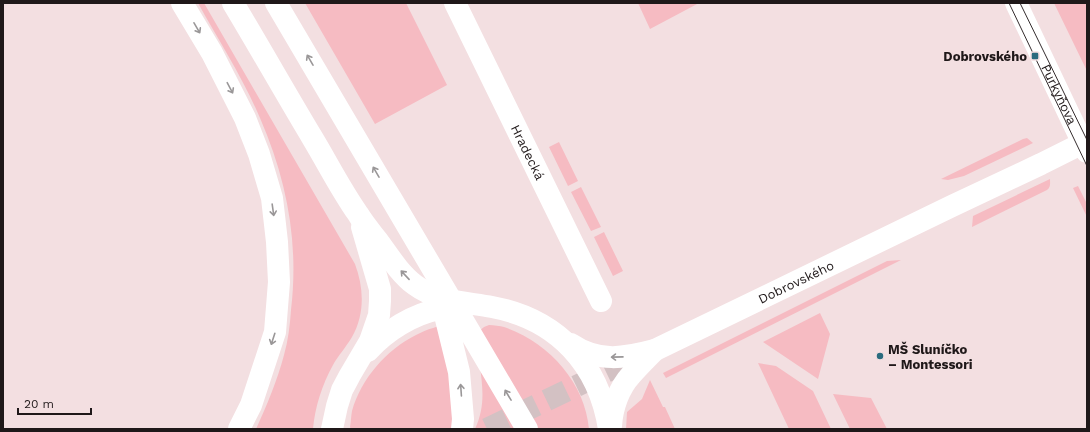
<svg xmlns="http://www.w3.org/2000/svg" width="1090" height="432" viewBox="0 0 1090 432" font-family="'Work Sans',sans-serif">
<style>
.green{fill:#f6bbc2}
.lines{fill:none;stroke-linecap:round;stroke-linejoin:round}
.trunk-tunnel{stroke:#d3c1c3;stroke-width:22;stroke-dasharray:22 11;stroke-linecap:butt}
.minor{stroke:#fff;stroke-width:22}
.tertiary{stroke:#fff;stroke-width:22}
.secondary{stroke:#fff;stroke-width:22}
.trunk{stroke:#fff;stroke-width:22}
.tram{stroke:#352d2e;stroke-width:1}
.oneway{stroke:#9a9798}
.poi-dot{fill:#2a6b7e;stroke:#f3dfe1;stroke-width:1.5}
.labels{text-anchor:middle;dominant-baseline:central;stroke-width:4;stroke-linejoin:round;paint-order:stroke}
.poi-label{font-size:13px;font-weight:bold;fill:#1f1819;stroke:#f3dfe1;text-anchor:end}
.street-label{font-size:13px;fill:#1f1819;stroke:#f3dfe1}
</style>
<rect width="100%" height="100%" fill="#f3dfe1"/>
<path class="green" d="M198,3H204L355,264C364,288 365,314 352,337C346,347 338,356 333,365C322,385 315,407 313,429H256C267,405 277,381 284,355C288,341 290,325 291,310C299,243 287,180 260,118C243,78 219,41 198,3Z
M305,3H406L447,85L375,124Z
M638,3H699L650,29Z
M1054,3H1087V71Z
M1027,138L1033,143L964,176L948,180L941,179L1023,139Z
M559,142L578,181L568,186L549,147Z
M1050,179C1050,183 1051,187 1047,190L972,227L973,216Z
M1078,186L1087,204V217L1073,188Z
M581,187L601,227L591,231L571,192Z
M604,232L623,271L613,276L594,237Z
M901,260L666,378L663,373L887,261Z
M820,313L830,334L818,379L763,342Z
M451,323L458,429H351L350,427C351,422 351,416 352,411C361,379 386,350 416,335C427,329 439,326 451,323Z
M489,325C494,325 500,326 504,327C548,342 585,382 589,429H475C491,395 476,367 478,332L484,327Z
M758,363L776,366L813,391L831,429H789Z
M650,380L663,407H665L675,429H626L627,412L642,399Z
M833,394L871,398L887,429H850Z"/>
<g class="lines">
<path class="trunk-tunnel" d="M487,429L641,355"/>
<path class="minor" id="s1" d="M455,3L601,301"/>
<path class="tertiary" id="s2" d="M1016,3L1087,152"/>
<g class="secondary">
<path d="M233,3C260,48 286,94 313,139C328,164 341,190 358,214C364,224 371,232 378,241C389,256 400,274 415,285C438,302 466,302 492,307C557,319 599,364 609,429"/>
<path id="s3" d="M571,344C599,363 625,358 655,350L952,206L1041,164L1083,143"/>
<path d="M368,351C386,331 413,314 440,309C447,307 454,307 461,306"/>
<path d="M611,426C612,408 619,388 631,375C639,366 647,358 655,350"/>
<path d="M332,429L337,406L342,390L350,375L370,341L379,315L380,301V289L362,227"/>
</g>
<path class="trunk" d="M182,3L212,53L245,118L259,154L272,198L277,242L279,282L275,332L251,405L239,429
M276,3L527,429
M439,297L443,307L459,372L463,419L462,429"/>
<path class="tram" d="M1009,3L1087,166
M1020,3L1087,140"/>
</g>
<defs><path id="oneway-shaft" d="M-6 0H5M1.5-3L5.5 0L1.5 3" fill="none" stroke-width="1.6" stroke-linecap="round" stroke-linejoin="round"/></defs>
<g class="oneway">
<use href="#oneway-shaft" transform="translate(197 28) rotate(60)"/>
<use href="#oneway-shaft" transform="translate(310 60) rotate(-120)"/>
<use href="#oneway-shaft" transform="translate(230 88) rotate(62)"/>
<use href="#oneway-shaft" transform="translate(376 172) rotate(-120)"/>
<use href="#oneway-shaft" transform="translate(273 210) rotate(82)"/>
<use href="#oneway-shaft" transform="translate(405 275) rotate(-133)"/>
<use href="#oneway-shaft" transform="translate(273 339) rotate(108)"/>
<use href="#oneway-shaft" transform="translate(617 357) rotate(179)"/>
<use href="#oneway-shaft" transform="translate(461 390) rotate(-94)"/>
<use href="#oneway-shaft" transform="translate(508 395) rotate(-121)"/>
</g>
<g class="poi-dot">
<rect x="1031" y="52" width="8" height="8" rx="2"/>
<circle cx="880" cy="356" r="4"/>
</g>
<g class="labels">
<g class="poi-label">
<text x="1027" y="56">Dobrovského</text>
<text x="888" y="349" text-anchor="start">MŠ Sluníčko<tspan x="888" dy="15">– Montessori</tspan></text>
</g>
<g class="street-label">
<text stroke="none"><textPath href="#s2" startOffset="101">Purkyňova</textPath></text>
<text stroke="none"><textPath href="#s1" startOffset="166">Hradecká</textPath></text>
<text stroke="none"><textPath href="#s3" startOffset="244">Dobrovského</textPath></text>
</g>
</g>
<rect width="1090" height="432" fill="none" stroke="#1f1819" stroke-width="8"/>
<path d="M18 408v6h73v-6" fill="none" stroke="#1f1819" stroke-width="2"/>
<text x="24" y="408" font-size="12" fill="#1f1819" stroke="#f3dfe1" stroke-width="3" paint-order="stroke">20 m</text>
</svg>
